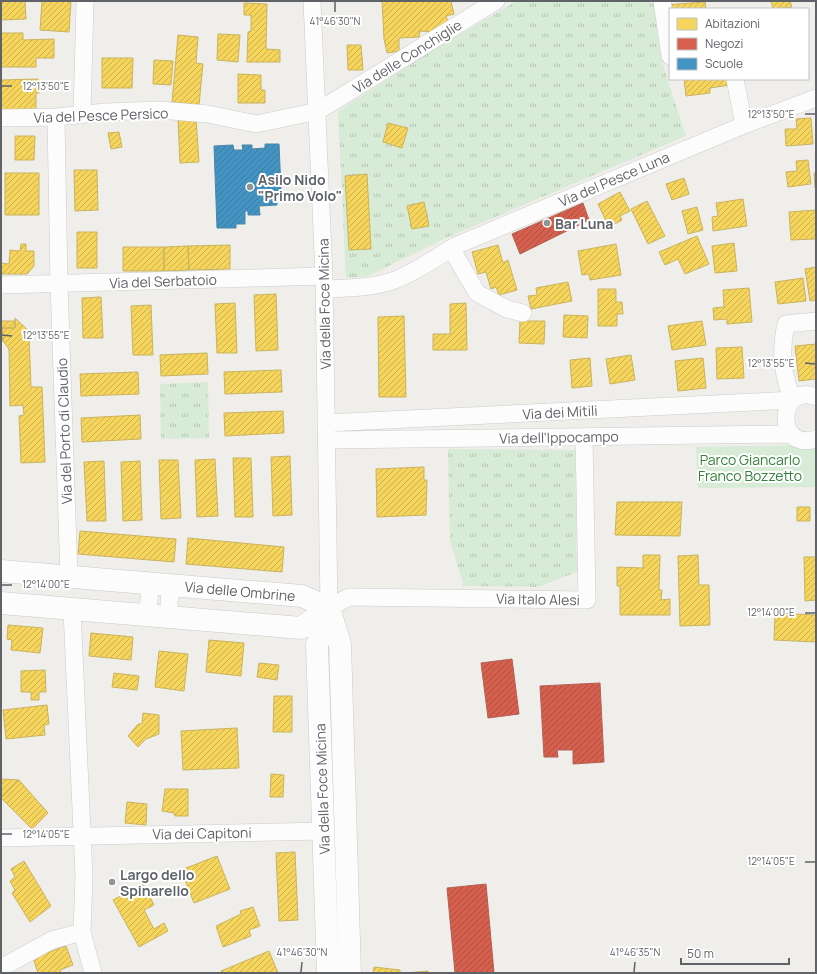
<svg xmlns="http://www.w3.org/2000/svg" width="817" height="974" viewBox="0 0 817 974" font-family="Manrope,sans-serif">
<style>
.grass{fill:url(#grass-tufts)}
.park{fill:#d8ebd6}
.homes{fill:url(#homes-hatch);stroke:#c9b360}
.shops{fill:url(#shops-hatch);stroke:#b26155}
.schools{fill:url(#schools-hatch);stroke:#4b85a8}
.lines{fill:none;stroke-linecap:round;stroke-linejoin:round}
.street-casing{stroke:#cbcccc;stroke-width:18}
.secondary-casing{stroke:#cacacb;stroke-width:23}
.street{stroke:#fdfcfc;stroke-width:17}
.secondary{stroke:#fdfcfc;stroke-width:22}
.ticks{fill:none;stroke:#5f6368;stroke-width:1.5}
.poi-dot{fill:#919496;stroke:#fff;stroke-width:1.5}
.labels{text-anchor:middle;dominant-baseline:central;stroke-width:4;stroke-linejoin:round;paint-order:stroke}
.street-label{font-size:14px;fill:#5f6368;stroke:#fff}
.poi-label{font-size:14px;font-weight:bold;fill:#5f6368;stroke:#fff;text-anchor:start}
.park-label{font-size:14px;fill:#348238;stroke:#fff}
.ticks-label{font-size:10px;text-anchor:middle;fill:#5f6368;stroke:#fff;stroke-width:4;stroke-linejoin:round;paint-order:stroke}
</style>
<defs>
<pattern id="grass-tufts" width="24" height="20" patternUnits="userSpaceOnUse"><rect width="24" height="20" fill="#d8ebd6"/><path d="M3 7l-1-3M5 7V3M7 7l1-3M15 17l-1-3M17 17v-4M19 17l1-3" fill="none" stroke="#b2c2b1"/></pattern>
<pattern id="homes-hatch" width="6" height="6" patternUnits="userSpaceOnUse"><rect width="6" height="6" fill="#f6d55c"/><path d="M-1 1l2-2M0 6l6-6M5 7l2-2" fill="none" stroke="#cab050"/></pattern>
<pattern id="shops-hatch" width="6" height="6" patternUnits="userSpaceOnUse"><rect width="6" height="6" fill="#d6604d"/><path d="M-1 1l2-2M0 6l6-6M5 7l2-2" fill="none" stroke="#a85042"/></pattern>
<pattern id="schools-hatch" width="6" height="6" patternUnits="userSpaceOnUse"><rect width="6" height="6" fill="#4393c3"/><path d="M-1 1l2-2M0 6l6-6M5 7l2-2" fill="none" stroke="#3b7ca2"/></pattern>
</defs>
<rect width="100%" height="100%" fill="#efeeea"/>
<path class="grass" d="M517,1H656L663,65L686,136L448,237L368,276L346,278L338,111L430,52Z
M208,382L209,438L161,439L160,384Z
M448,449L575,450L577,572L538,587L464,586L450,541Z"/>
<path class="park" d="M816,445V487L698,488L696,447Z"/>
<path class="homes" d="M1,1H25L26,19L1,20Z
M42,1H71L69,32L40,30Z
M382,1H451L454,14L446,16L448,22L436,32L420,31L419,37L399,38V51L387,53L384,39Z
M771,1H790L792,7L773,9Z
M705,2L706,9H670L664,5Z
M244,3L267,4L266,49L280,50V62H247L248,32L251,31V15H244Z
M1,33H23V40L54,39V58H36V67H1Z
M218,34L240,35L238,62L217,60Z
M178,35L198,37L196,63L203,64L199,105L172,102Z
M347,45H361L363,70H348Z
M102,58H133L132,88H102Z
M154,60L173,61L171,85L153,84Z
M238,74L261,75V90H265V103H238Z
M38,79L39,93H36V109L1,110V80Z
M684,79H729L730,85L710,88V93L686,96Z
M196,118L199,162L180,163L178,119Z
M811,118L813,144L786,146L785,129H797L796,119Z
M388,123L408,128L402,148L383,142Z
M119,132L122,147L111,149L108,133Z
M15,136H35L34,160H15Z
M808,160L811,184L788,187L786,172L797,171L796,161Z
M74,170H97L98,210L75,211Z
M5,173H39V215H5Z
M814,173H816V188H815Z
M367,174L371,249L349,250L345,176Z
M684,178L689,194L672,200L666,184Z
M620,192L630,211L620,216L622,220L609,227L598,204Z
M743,199L747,226L713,231L712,217L718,216L716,203Z
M647,201L665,236L648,244L631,209Z
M424,202L429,226L412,229L407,206Z
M697,207L703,230L688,234L682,211Z
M816,210V239L791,240L789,212Z
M77,232H97V268H77Z
M697,236L709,264L685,274L678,259L665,265L659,252Z
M734,243L737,271L715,273L712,246Z
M21,244H26V251H34V266L27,274H1V263L9,264L10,250L20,251Z
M616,244L621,275L590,280L589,274L582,275L578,251Z
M230,245V269L189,270L188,246Z
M498,245L503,263L508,260L517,290L499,295L496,287L491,289L486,272L478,274L472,252Z
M188,246L189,270L164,271V247Z
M123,247H164V271H123Z
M816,267V300L810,301L805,269Z
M803,278L806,301L778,304L775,282Z
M568,282L572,301L531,309L528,296L537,295L536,288Z
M749,288L752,322L727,324V319L714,320L713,308L724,307L723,290Z
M598,289H616V302H622L623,314H617V326H598Z
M276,294L278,350L256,351L254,295Z
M101,297L103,338H83L82,298Z
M235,303L237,353H217L215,304Z
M466,303L467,350H433V334H450V304Z
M151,305L153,355H133L131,306Z
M564,315L588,316L587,338L563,337Z
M404,316L406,397H379L378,317Z
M15,318L32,334L29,336L31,387H42L45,462L21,463L19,416L24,415L23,405L10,406L9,349L3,341L2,328H15Z
M1,321H15V328H2L3,341H1Z
M520,321H545L544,344L519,343Z
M702,321L706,345L672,350L668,326Z
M816,344V379L799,381L795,346Z
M742,347L744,378L717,379L716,348Z
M207,353L208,374L161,376L160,355Z
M631,355L635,380L610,384L606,359Z
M590,358L592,386L572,388L570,360Z
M703,358L706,388L678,391L675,361Z
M281,370L282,392L225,394L224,372Z
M138,372L139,394L81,396L80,374Z
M283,411L284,433L225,436L224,413Z
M140,415L141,439L82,442L81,418Z
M290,456L292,515L273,516L271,457Z
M233,458H251L253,517H235Z
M215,459L218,516L197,517L195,460Z
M159,460H178L181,518L161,519Z
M104,461L106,521H87L84,462Z
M140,461L142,520L123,521L121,462Z
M424,467V480H427L426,515L377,517L376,469Z
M617,502H682L680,536L615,535Z
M797,507H810V521H797Z
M80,531L176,539L174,562L78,554Z
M188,538L284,547L282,572L186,564Z
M643,555H660L659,590H662L661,600L670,599V615H620V586H617V567L643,568Z
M698,555L699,585H709L710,625L680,626L678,556Z
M804,557H816V600L805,601Z
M775,613L816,615V642L774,640Z
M8,625L43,628L40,653L11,650L12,640L7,639Z
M91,633L133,637L131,660L89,656Z
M209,640L244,643L241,676L206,672Z
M159,651L188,654L184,691L155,687Z
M259,663L279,665L277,680L257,677Z
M45,670L46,692H39V700H31V692H21V671Z
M114,673L139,676L137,690L112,687Z
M274,696H292V732H273Z
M47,705L49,724L44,725L45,735L6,739L3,710Z
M143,713L159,715V734L146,739L138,747L128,736L138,724H142Z
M237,728L239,768L183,770L181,731Z
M271,774L284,775L283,797H270Z
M1,779L19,780L1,798Z
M19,780L48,813L32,829L1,798Z
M165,789H188V816H175L174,813L162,811Z
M127,802L147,804L146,825L125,823Z
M295,852L298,920L279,921L276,853Z
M217,856L230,889L194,903L181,870Z
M24,861L51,906L30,922L12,893L15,890L10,881L15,877L11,869Z
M143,884L154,905L144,910L154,929L164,923L168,931L139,947L113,900Z
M253,907L260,926L249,930L251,936L223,947L216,926L241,914L240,911Z
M66,946L73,965L60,970L61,973H38L33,958Z
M269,951L278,973H222L221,971Z
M374,967L400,970V973H373Z
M428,971V973H405Z"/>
<path class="shops" d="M583,203L589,220L520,254L512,234Z
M512,659L519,714L488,718L481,663Z
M600,683L604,762L573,764V750H557L558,757H544L540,686Z
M486,884L494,973H455L447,888Z"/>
<path class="schools" d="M265,144H279L281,190L276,191L277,205L259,206L260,215H248V211H245V224H236V228H217L214,146L233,145L234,150H243L242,145H252V149L265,148Z"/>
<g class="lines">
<defs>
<path id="street" d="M312,1L324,276L329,608L349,597L587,600L584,437
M662,1L670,56
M735,79L744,125
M82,114L85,1
M56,117L59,284L69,576
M1,118L56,117L106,112L159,110L208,114L256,124L318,111L496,1
M451,248L477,293L507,309L523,313
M1,285L324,276
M324,289C348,288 373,288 395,280C417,271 436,258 455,246L744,125L816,98
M816,397C779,381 773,452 816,439
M326,423L793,400C782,374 780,351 786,324L816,321
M328,440L791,434
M72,610L84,876L82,932L93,973
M144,615C151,603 150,596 147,583
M171,618C168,605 168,597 174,586
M1,838L323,831
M1,968L52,940L82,932"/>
<path id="secondary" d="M1,571L302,596L329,608
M1,603L301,628L329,608
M329,608L340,644L350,973
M328,973L317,645L329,608"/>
</defs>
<use href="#street" class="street-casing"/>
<use href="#secondary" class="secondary-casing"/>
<use href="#street" class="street"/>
<use href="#secondary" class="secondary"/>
</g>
<path class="ticks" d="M335,12V2M2,86H12M805,114H815M2,335L12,336M805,363L815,364M2,585H12M805,613H815M2,834H12M805,862H815M301,972L302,962M634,972L635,962"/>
<g class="poi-dot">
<circle cx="250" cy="187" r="4"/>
<circle cx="547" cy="223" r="4"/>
<circle cx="112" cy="882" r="4"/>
</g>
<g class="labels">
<g class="street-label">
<text transform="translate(407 56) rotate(-32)">Via delle Conchiglie</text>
<text transform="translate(101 115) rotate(-2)">Via del Pesce Persico</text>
<text transform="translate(614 179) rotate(-23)">Via del Pesce Luna</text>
<text transform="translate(163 281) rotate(-2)">Via del Serbatoio</text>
<text transform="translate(324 304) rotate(-91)">Via della Foce Micina</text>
<text transform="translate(560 412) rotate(-3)">Via dei Mitili</text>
<text transform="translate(64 431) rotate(-92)">Via del Porto di Claudio</text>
<text transform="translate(559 437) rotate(-1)">Via dell'Ippocampo</text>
<text transform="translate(240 591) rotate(5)">Via delle Ombrine</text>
<text transform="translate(538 599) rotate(1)">Via Italo Alesi</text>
<text transform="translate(322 789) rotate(-92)">Via della Foce Micina</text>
<text transform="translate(202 833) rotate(-1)">Via dei Capitoni</text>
</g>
<g class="poi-label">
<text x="258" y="179">Asilo Nido<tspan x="258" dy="16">"Primo Volo"</tspan></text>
<text x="555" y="223">Bar Luna</text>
<text x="120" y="874">Largo dello<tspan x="120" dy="16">Spinarello</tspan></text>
</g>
<g class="park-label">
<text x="750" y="459">Parco Giancarlo<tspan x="750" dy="16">Franco Bozzetto</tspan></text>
</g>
</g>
<g class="ticks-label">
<text x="335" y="25">41°46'30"N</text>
<text x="46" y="90">12°13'50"E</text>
<text x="771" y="118">12°13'50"E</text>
<text x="46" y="339">12°13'55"E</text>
<text x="771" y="367">12°13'55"E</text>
<text x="46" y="588">12°14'00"E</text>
<text x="771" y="616">12°14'00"E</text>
<text x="46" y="838">12°14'05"E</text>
<text x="771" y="865">12°14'05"E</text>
<text x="302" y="956">41°46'30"N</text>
<text x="635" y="956">41°46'35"N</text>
</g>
<rect width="817" height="974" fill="none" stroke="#5f6368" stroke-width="4"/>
<rect x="669" y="8" width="140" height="72" fill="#ffffff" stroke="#bfc1c3"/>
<rect x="677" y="18" width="20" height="12" fill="#f6d55c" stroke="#bfc1c3"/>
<text x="705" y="28" font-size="12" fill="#5f6368">Abitazioni</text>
<rect x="677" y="38" width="20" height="12" fill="#d6604d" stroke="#bfc1c3"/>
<text x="705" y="48" font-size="12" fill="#5f6368">Negozi</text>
<rect x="677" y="58" width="20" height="12" fill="#4393c3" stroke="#bfc1c3"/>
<text x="705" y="68" font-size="12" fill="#5f6368">Scuole</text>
<path d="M681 958v6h108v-6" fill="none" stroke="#5f6368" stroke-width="2"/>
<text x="687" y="958" font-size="12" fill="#5f6368" stroke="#ffffff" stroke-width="3" paint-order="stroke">50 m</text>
</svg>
